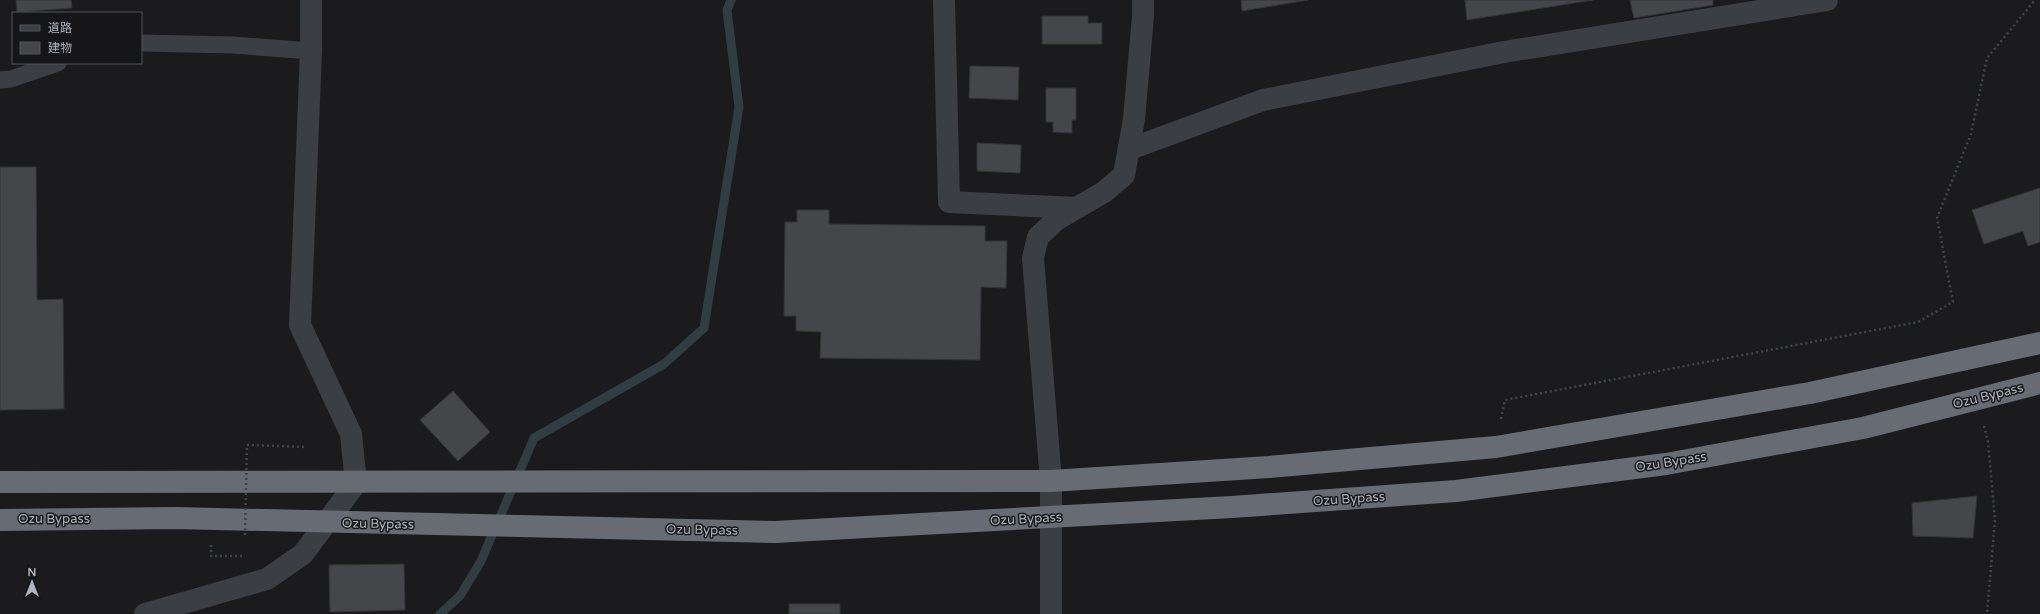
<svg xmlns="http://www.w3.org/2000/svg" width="2040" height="614" viewBox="0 0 2040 614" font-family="'Varela Round','Noto Sans JP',sans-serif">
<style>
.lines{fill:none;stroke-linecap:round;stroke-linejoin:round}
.stream{stroke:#303d42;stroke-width:9}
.building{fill:#45464a;stroke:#353539}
.path{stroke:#41454a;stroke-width:2.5;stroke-dasharray:2 3;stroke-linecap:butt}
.lane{stroke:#3b3e43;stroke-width:17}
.street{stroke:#3b3e43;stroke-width:22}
.highway{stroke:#676c74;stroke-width:22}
.path-bridge{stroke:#41454a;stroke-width:2.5;stroke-dasharray:2 3;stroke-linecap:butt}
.labels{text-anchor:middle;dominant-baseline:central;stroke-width:3;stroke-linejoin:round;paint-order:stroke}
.street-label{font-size:13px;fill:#adb4bd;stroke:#161618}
</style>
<rect width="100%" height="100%" fill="#1b1b1d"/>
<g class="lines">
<path class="stream" d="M440,614L460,596L481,561L534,438L664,364L704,328L739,107L727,10L731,0"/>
</g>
<path class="building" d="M16,0H71L72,8L17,12Z
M1241,0H1308L1242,11Z
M1465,0H1593L1467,20Z
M1630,0H1713V5L1634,18Z
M1042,16H1088V23H1102V44H1042Z
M970,66L1019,67L1018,100L969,98Z
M1046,88H1076V120H1072V133L1053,132V122H1046Z
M977,143L1021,145L1020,173L977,171Z
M0,167H36L37,300L63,299L64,409L0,410Z
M2040,188V242L2028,246L2023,231L1984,244L1972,210Z
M797,210H829V224L985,226V241H1007L1006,288L981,287L980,360L820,358L821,332L796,331V316H784L785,222H797Z
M453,391L490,432L458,461L420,420Z
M1977,496L1973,538L1913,536L1912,503Z
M404,564L405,610L330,612L329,565Z
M789,604H840V614H789Z"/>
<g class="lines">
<path class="path" d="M1501,419L1505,400L1918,322L1953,302L1937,218L1971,134L1987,58L2035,0
M1984,426L1988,442L1995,520L1987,614
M247,445L306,447
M211,545V556H244"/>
<path class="lane" d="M141,43L233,45L311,51
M0,80L11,79L58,63"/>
<path class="street" d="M944,0L949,202L1077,208
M1130,149L1263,100L1504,52L1827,0
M145,614L267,579L303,554L356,483L351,434L300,325L311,51V0
M1051,614V481L1033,258L1038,237L1056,220L1104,192L1124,175L1134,119L1143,16V0"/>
<path class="highway" d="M0,482L1051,481L1269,467L1496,447L1810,393L2040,343
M0,520L175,518L775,532L1232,507L1456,491L1666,464L1863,428L2040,383"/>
<path class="path-bridge" d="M245,535L247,445"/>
</g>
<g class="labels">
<g class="street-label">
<text transform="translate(1988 396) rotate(-14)">Ozu Bypass</text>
<text transform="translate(1671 462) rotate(-9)">Ozu Bypass</text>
<text transform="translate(1349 499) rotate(-4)">Ozu Bypass</text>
<text x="54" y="519">Ozu Bypass</text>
<text transform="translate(1026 519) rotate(-3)">Ozu Bypass</text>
<text transform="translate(378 524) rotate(1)">Ozu Bypass</text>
<text transform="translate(702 530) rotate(1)">Ozu Bypass</text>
</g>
</g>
<rect x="12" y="12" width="130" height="52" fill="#161618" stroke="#52555a"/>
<rect x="20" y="25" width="20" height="6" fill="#3b3e43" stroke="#52555a"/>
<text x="48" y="32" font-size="12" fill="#adb4bd">道路</text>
<rect x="20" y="42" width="20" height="12" fill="#45464a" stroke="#52555a"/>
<text x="48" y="52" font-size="12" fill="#adb4bd">建物</text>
<g transform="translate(32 582)" stroke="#161618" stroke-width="3" paint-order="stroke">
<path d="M0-3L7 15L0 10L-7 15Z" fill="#adb4bd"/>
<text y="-6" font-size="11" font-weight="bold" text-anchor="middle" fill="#adb4bd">N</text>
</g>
</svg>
